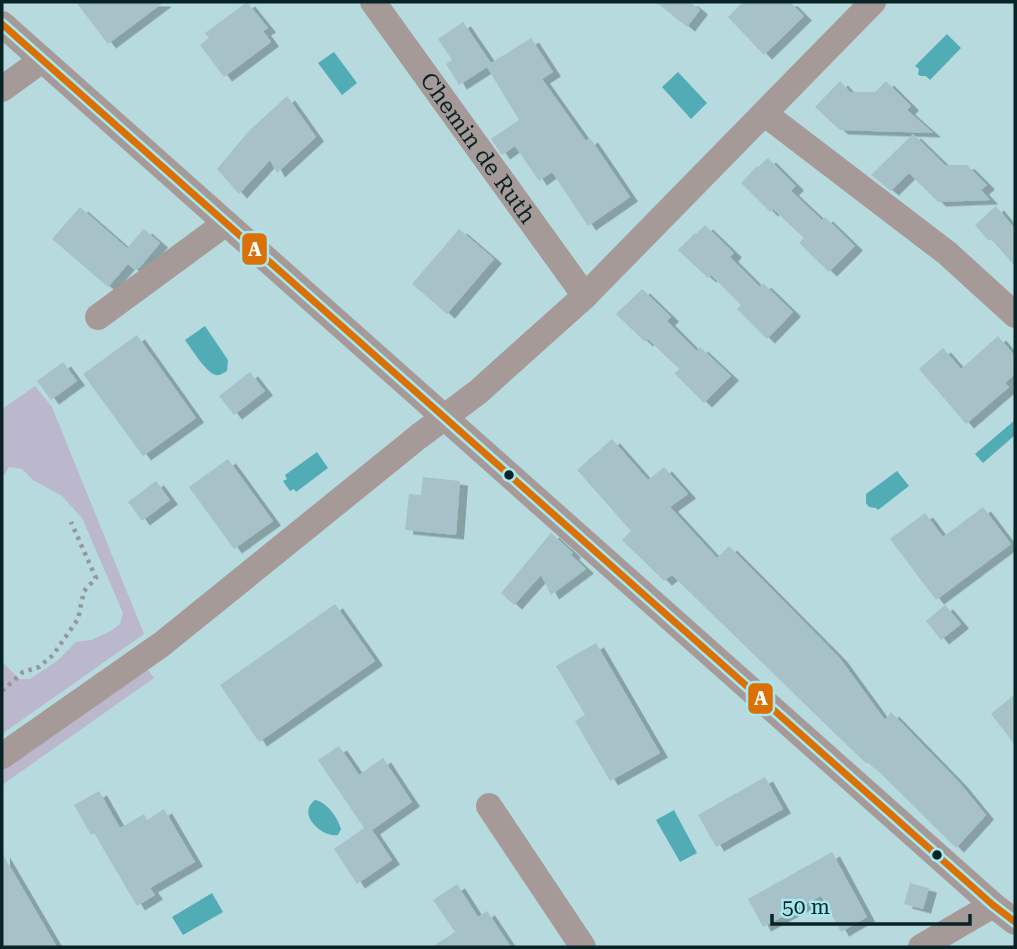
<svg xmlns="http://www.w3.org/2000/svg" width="1017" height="949" viewBox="0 0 1017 949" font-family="'Roboto Serif',serif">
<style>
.green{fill:#bbb8cd}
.water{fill:#52acb6}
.building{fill:#a7c1c8;filter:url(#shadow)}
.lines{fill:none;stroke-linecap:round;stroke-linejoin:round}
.path{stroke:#969798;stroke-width:4.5;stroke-dasharray:3.5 5;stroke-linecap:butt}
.minor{stroke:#a69a99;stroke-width:26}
.bus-1-casing{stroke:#a6e7f0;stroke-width:12}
.bus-1{stroke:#da7006;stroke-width:7}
.bus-dot{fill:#072326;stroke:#a6e7f0;stroke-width:2.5}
.labels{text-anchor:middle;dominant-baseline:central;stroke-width:5;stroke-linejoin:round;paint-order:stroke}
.street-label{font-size:23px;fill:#072326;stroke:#a6e7f0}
.line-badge{stroke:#a6e7f0;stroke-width:2.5}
.badge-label{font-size:19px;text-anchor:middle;font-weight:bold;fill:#fff}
</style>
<defs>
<filter id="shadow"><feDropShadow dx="8" dy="4.5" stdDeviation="0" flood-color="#0004"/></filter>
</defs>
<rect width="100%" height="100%" fill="#b7dadf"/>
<path class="green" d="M35,386L52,407L144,634L2,734V662L20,679H30L57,661L76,642L91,640L111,631L120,624L123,613L82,518L62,496L33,480L22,469L9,467L5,474L2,475V409Z
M146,667L154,678L2,785V767Z"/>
<path class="water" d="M947,34L961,48L930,80L926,76H920L918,74L919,69L915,66Z
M334,52L357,83L342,95L318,63Z
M678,72L707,103L691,119L662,87Z
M205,326L228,360L227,371C223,373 220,376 216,375C207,374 191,348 185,340Z
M1015,420V435L983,463L975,454Z
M317,452L328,468L296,492L294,489L290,491L283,481L287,479L285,475Z
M897,471L909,486L878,510L876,508L869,507L866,503V494Z
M315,800C327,802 338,818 341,829L338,835C322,838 296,814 315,800Z
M674,810L697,853L680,862L656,820Z
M212,893L223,912L183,935L172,917Z"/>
<path class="building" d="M76,2H164L108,44Z
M247,2L268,28L263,31L271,42L224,77L200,45L209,38L205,33Z
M656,2H690L700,10L687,27Z
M743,2H790L804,16L764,55L728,17Z
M463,22L491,63L531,38L553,72L542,79L586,141L590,138L630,197L588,226L552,172L539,181L515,146L502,155L491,139L519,120L487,67L459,85L446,64L452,60L438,39Z
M840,81L850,92H875L886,81L911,106L907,110L933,133L840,130L815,107Z
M287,96L316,137L277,173L270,160L239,194L217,169L248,132Z
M913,134L945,165H967L987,185L981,190L990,200L938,202L909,173L891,191L871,175Z
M768,158L796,186L791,191L822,220L825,217L855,246L829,272L799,243L804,238L773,209L770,212L741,183L757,166L758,167Z
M996,206L1015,229V266L991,239L989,241L975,225Z
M80,207L127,248L144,229L160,243L140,267L135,270L128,264L108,287L52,239Z
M705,225L734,253L730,257L760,287L763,283L793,312L767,339L737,309L741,305L711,275L708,278L678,250L695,233L696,234Z
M459,229L494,259L447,314L412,284Z
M642,289L671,317L667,321L697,351L700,347L731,376L704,403L674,373L679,369L648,339L645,342L616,314Z
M137,335L196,418L143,456L83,374Z
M998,336L1015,356V374L1005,383L1009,387L966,424L919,369L943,348L961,369Z
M63,362L77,381L51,400L37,381Z
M250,372L265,391L234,415L219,396Z
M612,439L648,480L664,467L688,494L670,507L717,558L729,546L839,657L885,720L891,712L959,782L986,815L956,848L869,762L867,764L851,749L672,575L664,581L622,540L631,531L577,470Z
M228,459L273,521L234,549L189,487Z
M423,477L460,481L456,535L405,530L409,494L421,495Z
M156,481L170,500L142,521L128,502Z
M983,507L1011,544L936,600L890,539L925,513L943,537Z
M551,533L573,553L571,555L586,569L551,595L541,575L514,605L501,593Z
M335,604L375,661L259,742L220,685Z
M945,605L961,624L941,640L926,621Z
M596,643L660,753L610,781L575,721L585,715L556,666Z
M1015,694V745L991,714Z
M339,746L359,775L383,758L412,802L372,830L392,860L357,884L334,849L364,828L318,760Z
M765,777L783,809L716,847L698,815Z
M99,791L120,828L144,814L147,820L164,809L195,862L150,888L155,895L137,906L94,833L91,835L74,805Z
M832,852L867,917L841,932L821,896L763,927L748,899Z
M2,853L57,947H2Z
M910,883L929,888L923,909L904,904Z
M457,884L478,917L487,911L511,947H432L455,932L433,900Z"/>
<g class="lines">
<path class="path" d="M2,691L23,672L39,667L53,655L78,619L84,591L96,578L71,522"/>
<g class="minor">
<path id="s1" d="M373,2L585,296"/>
<path d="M2,24L993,905L1015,922"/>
<path d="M2,89L42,60"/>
<path d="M765,114L947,253L1015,315"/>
<path d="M98,317L226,223"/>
<path d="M2,756L162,644L418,437L478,392L585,296L873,2"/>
<path d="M489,806L583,947"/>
<path d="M921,947L993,905"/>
</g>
<defs>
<path id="bus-1" d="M2,24L993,905L1015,922"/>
</defs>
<use href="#bus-1" class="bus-1-casing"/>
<use href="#bus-1" class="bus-1"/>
</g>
<g class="bus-dot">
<circle cx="509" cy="475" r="6"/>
<circle cx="937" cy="855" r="6"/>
</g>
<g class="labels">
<g class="street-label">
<text stroke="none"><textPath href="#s1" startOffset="180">Chemin de Ruth</textPath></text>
</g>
</g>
<g class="line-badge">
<rect x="241" y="232" width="27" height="34" rx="7" fill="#da7006"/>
<rect x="747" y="682" width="27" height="33" rx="7" fill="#da7006"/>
</g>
<g class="badge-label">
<text x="255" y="256">A</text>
<text x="761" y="705">A</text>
</g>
<rect width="1017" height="949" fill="none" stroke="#072326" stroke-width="7"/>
<path d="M772 914v10h198v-10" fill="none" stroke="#072326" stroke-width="3.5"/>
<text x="782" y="914" font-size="21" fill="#072326" stroke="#a6e7f0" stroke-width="5" paint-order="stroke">50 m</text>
</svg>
